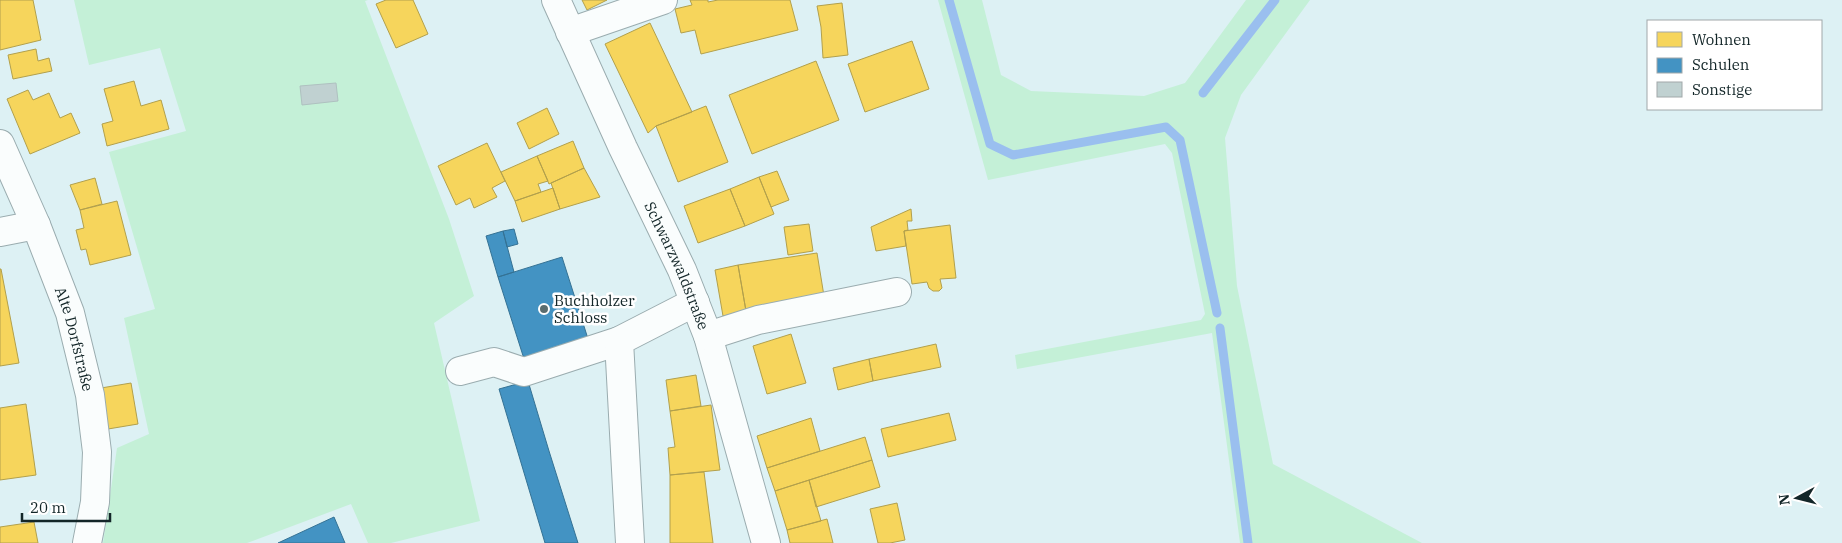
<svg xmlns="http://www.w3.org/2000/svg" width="1842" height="543" viewBox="0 0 1842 543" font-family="'IBM Plex Serif',serif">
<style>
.green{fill:#c4f0d7}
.homes{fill:#f6d55c;stroke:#b2a04c}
.schools{fill:#4393c3;stroke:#357294}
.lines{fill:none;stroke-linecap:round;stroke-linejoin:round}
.stream{stroke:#9abfef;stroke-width:9}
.building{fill:#c0d1d1;stroke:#afc1c0}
.minor-casing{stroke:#9aacaf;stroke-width:30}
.minor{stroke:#fafdfd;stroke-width:28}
.poi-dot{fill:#5a6d6f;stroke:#fff;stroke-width:2}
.labels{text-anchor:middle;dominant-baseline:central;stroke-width:5;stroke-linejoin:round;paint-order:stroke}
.street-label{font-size:15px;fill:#132628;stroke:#fff}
.poi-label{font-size:15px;fill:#132628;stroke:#fff;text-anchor:start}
</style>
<rect width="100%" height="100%" fill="#ddf1f4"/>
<path class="green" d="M74,0H368L365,1L449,219L474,296L434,323L480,521L391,543H368L351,504L247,543H103L117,448L149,434L124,318L155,309L109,152L186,131L160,48L89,65Z
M938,0H982L1001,75L1031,91L1144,96L1185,83L1246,0H1310L1241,95L1225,138L1237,286L1273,464L1422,543H1240L1212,333L1017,369L1015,355L1201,320L1205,314L1172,153L1165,144L988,180Z"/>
<path class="homes" d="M0,0H33L41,40L0,50Z
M386,0H413L428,34L396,48L376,4Z
M582,0H607L587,10Z
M690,0H708V2L718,0H790L798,30L701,54L695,30L681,33L675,9L692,5Z
M842,3L848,55L823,58L821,27L817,6Z
M650,23L692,112L656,126L648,133L605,44Z
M912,41L929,89L865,112L848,64Z
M36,49L38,61L49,58L52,71L13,79L8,55Z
M816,61L839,120L752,154L729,95Z
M134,81L141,106L161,100L169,129L107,146L102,124L113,121L104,89Z
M28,90L33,100L49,93L60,118L71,113L80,133L30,154L7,99Z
M706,106L728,162L678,182L656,126Z
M547,108L559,134L529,149L517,123Z
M573,141L584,168L549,184L537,156Z
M487,143L505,181L492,188L497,197L474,208L470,198L456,205L438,166Z
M537,156L548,181L538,184L541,192L515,201L501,172Z
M584,168L600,197L560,209L551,183Z
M777,171L789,200L771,207L759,177Z
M759,177L774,214L745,226L730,189Z
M95,178L102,204L80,210L70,185Z
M553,188L560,209L522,222L515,201Z
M730,189L745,226L698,243L684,206Z
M117,201L131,255L90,265L86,249L81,250L76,230L84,228L80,210Z
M911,209L912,221H907L908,230L904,231L906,246L876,251L871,227Z
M809,224L813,251L788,255L784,227Z
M950,225L956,278L940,279L942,288L939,291H933L929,288L927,282L912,284L904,231Z
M817,253L824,296L746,311L738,265Z
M738,265L746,311L723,316L715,270Z
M0,269H1L19,363L0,366Z
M791,334L806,383L767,394L753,346Z
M936,344L941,367L873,381L869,359Z
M869,359L873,381L838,390L833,368Z
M696,375L701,406L670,411L666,380Z
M131,383L138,424L108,429L101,388Z
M26,404L36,475L0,480V408Z
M711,405L720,470L670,475L668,448L675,447L670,411Z
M949,413L956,440L888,457L881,429Z
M811,418L820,451L767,468L757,436Z
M865,437L872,460L775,491L767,468Z
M872,460L880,487L816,507L809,480Z
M704,472L713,543H670V475Z
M809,480L821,521L787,530L775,491Z
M897,503L905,540L890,543H878L870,509Z
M827,519L833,543H790L787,530Z
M34,522L38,543H0V527Z"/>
<path class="schools" d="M514,229L518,244L507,247L503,231Z
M503,231L514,272L498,277L486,236Z
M562,257L589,342L525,362L498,277Z
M528,381L549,451L578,543H545L499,389Z
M334,517L345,543H278Z"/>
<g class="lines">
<path class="stream" d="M949,0L990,144L1013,155L1166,127L1180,140L1217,313
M1203,93L1275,0
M1220,328L1248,543"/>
</g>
<path class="building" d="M336,83L338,101L302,105L300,86Z"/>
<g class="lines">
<defs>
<g id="minor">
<path id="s1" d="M556,0L623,148L682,270L708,336L766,543"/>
<path d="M570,32L663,0"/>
<path id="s2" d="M0,144L36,225L70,313L90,395L97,452L95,502L87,543"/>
<path d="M0,232L36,225"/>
<path d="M708,336L758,320L897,292"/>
<path d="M460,371L494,362L524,372L619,341"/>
<path d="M630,543L619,341L695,302"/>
</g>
</defs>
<use href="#minor" class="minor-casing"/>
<use href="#minor" class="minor"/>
</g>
<circle class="poi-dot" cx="544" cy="309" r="5"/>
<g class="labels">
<g class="street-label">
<text stroke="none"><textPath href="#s1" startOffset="292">Schwarzwaldstraße</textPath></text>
<text stroke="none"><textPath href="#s2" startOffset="209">Alte Dorfstraße</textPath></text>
</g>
<g class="poi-label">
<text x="554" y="300">Buchholzer<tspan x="554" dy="17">Schloss</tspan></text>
</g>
</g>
<rect x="1647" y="20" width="175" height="90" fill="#ffffff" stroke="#a1a8a9"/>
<rect x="1657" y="32" width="25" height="15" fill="#f6d55c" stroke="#a1a8a9"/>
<text x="1692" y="45" font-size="15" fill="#132628">Wohnen</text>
<rect x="1657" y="58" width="25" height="15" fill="#4393c3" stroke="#a1a8a9"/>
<text x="1692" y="70" font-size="15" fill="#132628">Schulen</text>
<rect x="1657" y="82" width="25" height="15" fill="#c0d1d1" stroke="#a1a8a9"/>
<text x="1692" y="95" font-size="15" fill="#132628">Sonstige</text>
<g transform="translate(1797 498) rotate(263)" stroke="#ffffff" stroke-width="4" paint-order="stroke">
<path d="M0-4L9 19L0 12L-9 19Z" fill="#132628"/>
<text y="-8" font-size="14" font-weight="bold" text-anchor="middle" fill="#132628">N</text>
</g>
<path d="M22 513v8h88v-8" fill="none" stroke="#132628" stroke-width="2.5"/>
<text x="30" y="513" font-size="15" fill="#132628" stroke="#ffffff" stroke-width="4" paint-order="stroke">20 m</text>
</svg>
